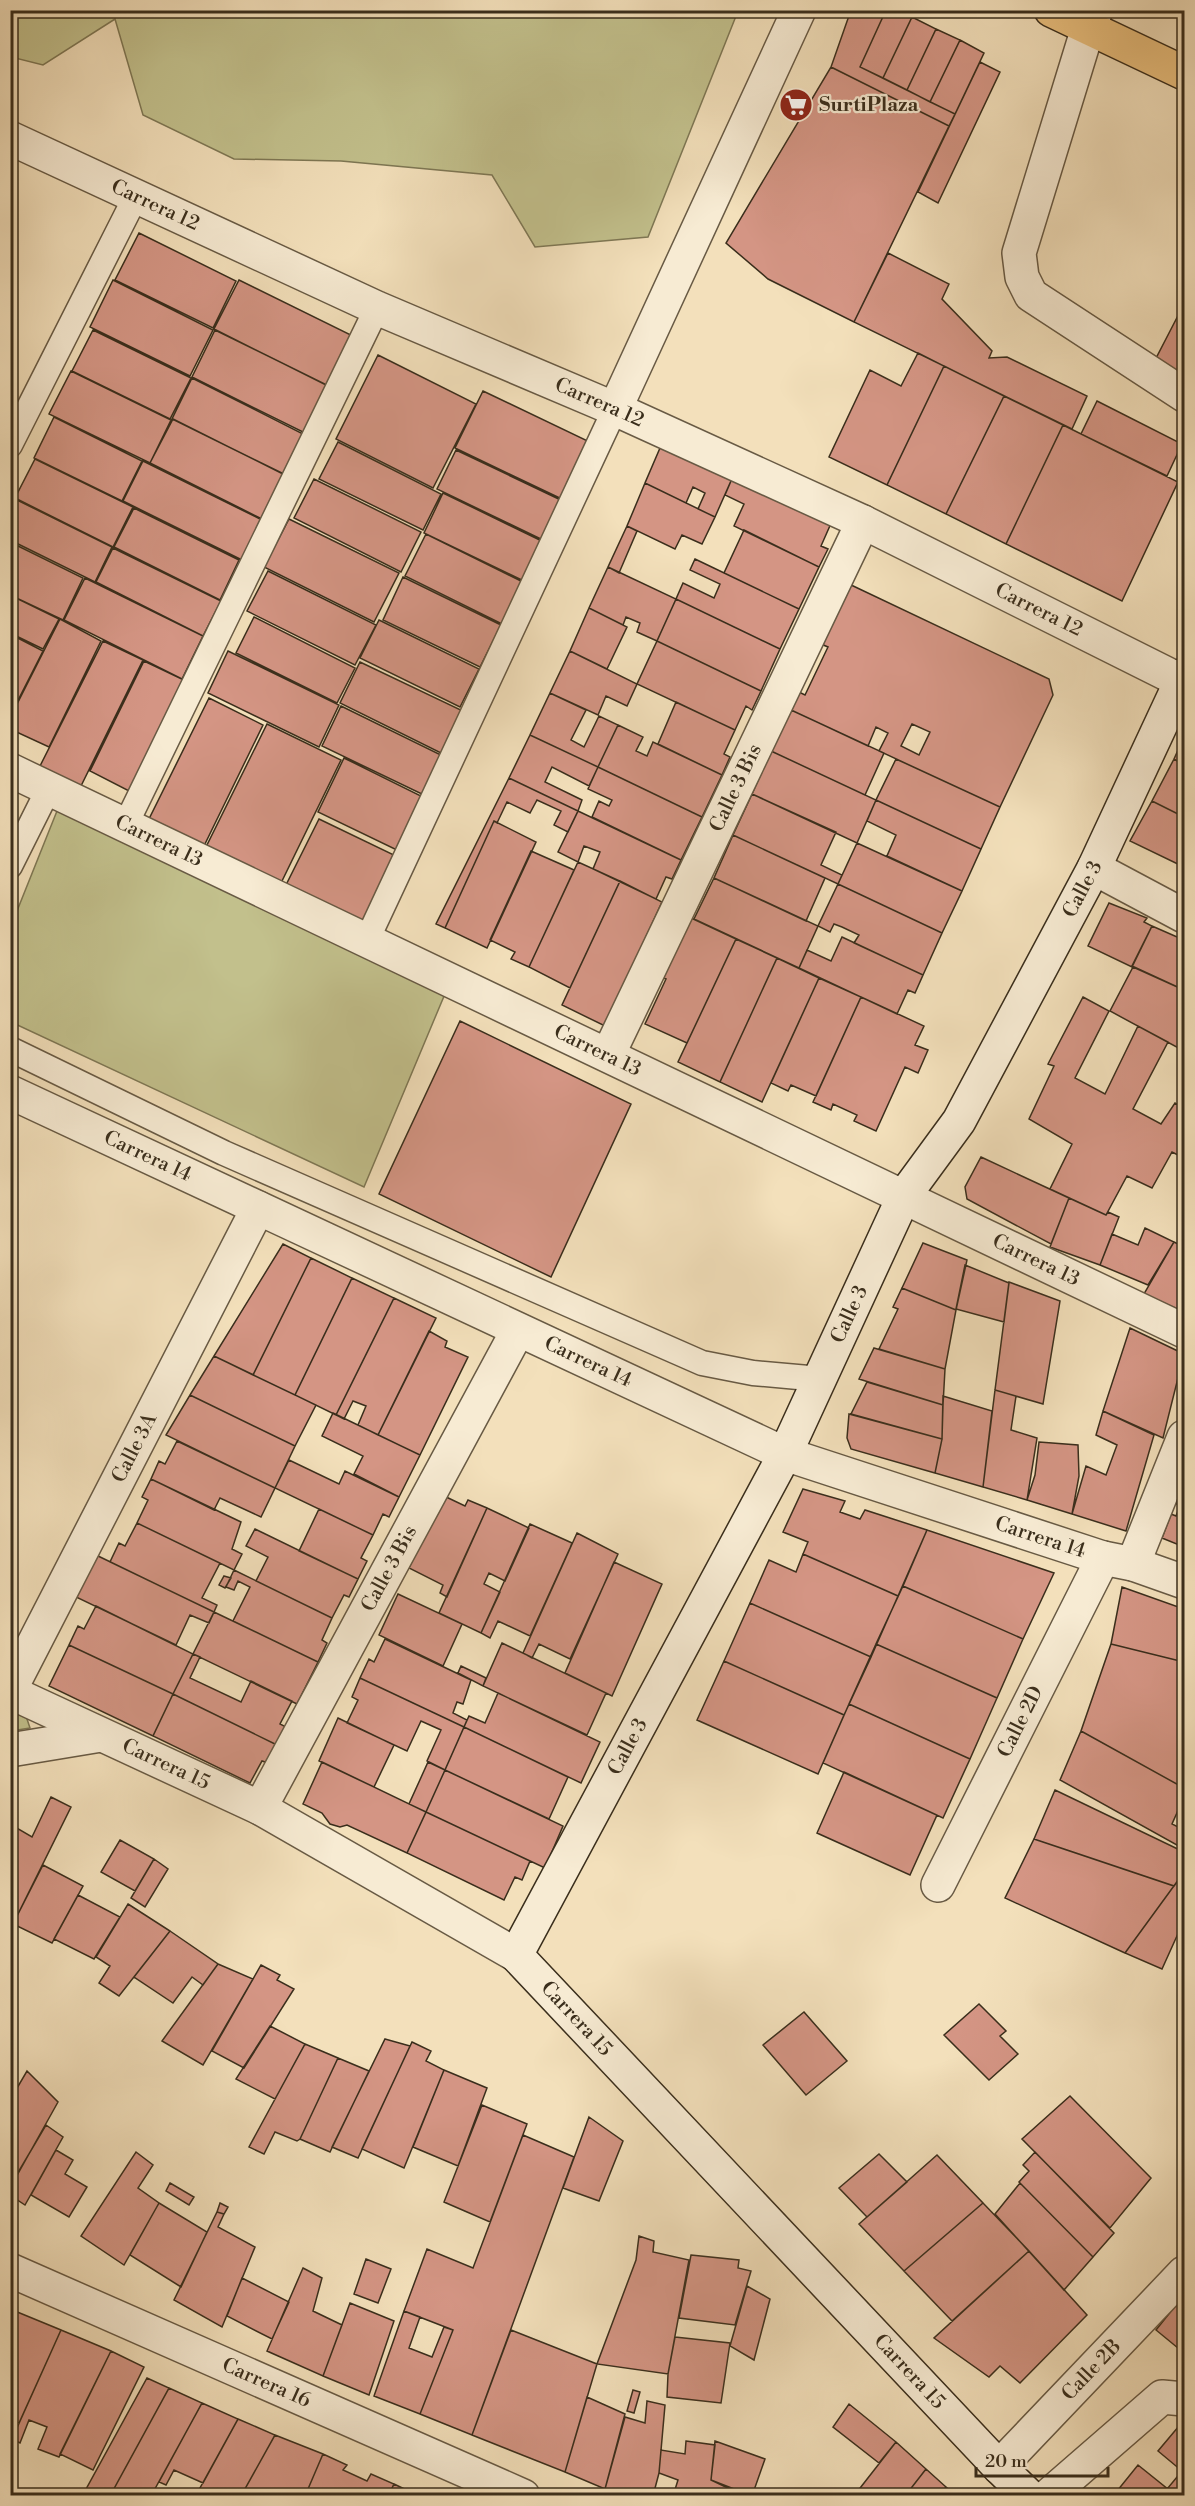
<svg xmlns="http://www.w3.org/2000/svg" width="1195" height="2506" viewBox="0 0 1195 2506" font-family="'Libre Bodoni',serif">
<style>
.green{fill:#c2c08c;stroke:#7e7754;stroke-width:1.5}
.building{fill:#d49584;stroke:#3a2e1c;stroke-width:1.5;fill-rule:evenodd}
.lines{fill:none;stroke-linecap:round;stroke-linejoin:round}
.lane-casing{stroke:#685a44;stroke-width:27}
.street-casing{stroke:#685a44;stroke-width:36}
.secondary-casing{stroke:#3a2e1c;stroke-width:36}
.primary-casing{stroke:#3a2e1c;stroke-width:36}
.lane{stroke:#f7ebd3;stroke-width:24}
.street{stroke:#f7ebd3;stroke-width:33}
.secondary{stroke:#f7ebd3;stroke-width:33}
.primary{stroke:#eac07e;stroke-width:33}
.labels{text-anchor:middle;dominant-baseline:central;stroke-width:4.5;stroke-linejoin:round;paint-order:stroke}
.poi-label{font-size:20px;font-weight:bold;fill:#3a2e1c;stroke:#f7ebd3;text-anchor:start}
.street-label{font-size:20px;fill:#3a2e1c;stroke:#f7ebd3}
</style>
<rect width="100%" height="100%" fill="#f3e0bb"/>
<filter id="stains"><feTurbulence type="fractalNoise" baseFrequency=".00333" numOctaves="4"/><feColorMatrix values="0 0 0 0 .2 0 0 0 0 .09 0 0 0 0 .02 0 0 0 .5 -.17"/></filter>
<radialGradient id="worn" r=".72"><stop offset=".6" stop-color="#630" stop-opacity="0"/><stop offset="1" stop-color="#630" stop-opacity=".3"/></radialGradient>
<path class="green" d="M10,11L11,10L738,11L648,237L535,247L492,175L341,161L234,159L143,115L115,19L43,65L11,57Z
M59,806L447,989L364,1187L11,1022V926Z
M11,1704L24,1710L30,1728L11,1731Z"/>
<path class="building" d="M851,10H886L860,67L955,114L949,126L831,67Z
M886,10H899L912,17L883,78L860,67Z
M912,17L936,29L907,90L883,78Z
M936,29L960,40L930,102L907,90Z
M960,40L984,53L955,114L930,102Z
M980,62L1000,72L938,203L918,192Z
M831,67L949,126L854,322L768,279L726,243Z
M139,233L236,281L213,328L115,280Z
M888,253L949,284L942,299L992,351L989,358L1007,357L1087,396L1072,429L854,322Z
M113,280L213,330L190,376L90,327Z
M239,280L359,339L334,389L214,329Z
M1184,304V382L1152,366Z
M93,330L191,378L170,419L72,371Z
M215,330L333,388L309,435L192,377Z
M918,353L944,366L887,485L829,457L870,370L901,386Z
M378,355L476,404L433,488L336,439Z
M944,366L1004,396L946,514L887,485Z
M71,371L171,420L150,463L49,414Z
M192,378L311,438L292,478L172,419Z
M483,391L594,444L566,501L455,448Z
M1004,396L1063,425L1006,544L946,514Z
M1097,401L1182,444L1167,476L1081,434Z
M54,417L142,461L122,501L34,458Z
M173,419L291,478L268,522L150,463Z
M1063,425L1178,482L1122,601L1006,544Z
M663,441L734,474L715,517L698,509L705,493L693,487L686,503L645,483Z
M338,442L441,494L423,530L319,479Z
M456,450L565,502L545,541L437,489Z
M35,459L133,507L113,547L15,498Z
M143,461L262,520L242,560L123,501Z
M734,474L832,521L821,546L828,549L819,567L734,526L744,504L725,495Z
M314,479L421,532L401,572L294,518Z
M645,483L715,517L702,544L682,535L675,549L627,526Z
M443,493L548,544L528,583L424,533Z
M15,499L112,547L95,582L10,540V508Z
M134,508L239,560L220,600L114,547Z
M289,519L399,573L374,622L264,567Z
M627,526L637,531L619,573L608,567Z
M744,530L819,567L799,609L724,573Z
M426,534L523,582L502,624L405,576Z
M10,542L83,578L63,620L10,595Z
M113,548L221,601L203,636L96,582Z
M695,559L799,609L780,649L676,599L683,583L714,598L720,584L690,570Z
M608,567L676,599L657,641L637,632L640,623L626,617L623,625L589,608Z
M268,571L376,625L355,665L247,611Z
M403,577L501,625L480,667L383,620Z
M85,578L203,636L182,679L64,620Z
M849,584L1049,679L1053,695L1000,807L879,751L888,733L876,727L868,746L791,710L799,692L805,695L828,647L821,644ZM912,724L930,732L919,755L901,746Z
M10,595L59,619L43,649L10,633Z
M676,599L780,649L761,691L657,641Z
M589,608L627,627L607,669L570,651Z
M254,617L355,668L337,703L236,653Z
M60,619L101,641L49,747L10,729V718Z
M379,620L479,669L460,707L360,658Z
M10,634L43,651L10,716Z
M103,641L143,660L79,790L38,770Z
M657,641L761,691L752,710L746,706L735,730L637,684Z
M228,651L339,705L319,747L208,693Z
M570,651L637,684L627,706L606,696L598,715L550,693Z
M144,661L186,681L131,792L90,771Z
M360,662L465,712L443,754L340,703Z
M550,693L586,710L571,740L584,747L599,716L618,725L598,767L530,735Z
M209,698L263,725L202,850L147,823Z
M676,702L735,730L724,754L730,757L722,775L658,744Z
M341,706L445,757L426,796L322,746Z
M791,710L884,753L865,795L771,751Z
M267,724L341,760L281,883L206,847Z
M618,725L643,737L636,751L647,756L653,742L722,775L702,817L598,767Z
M530,735L598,767L589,786L552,767L545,782L582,800L578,811L509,778Z
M1184,737V765L1174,759Z
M771,751L876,800L857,843L752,794Z
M344,758L427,799L401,852L318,812Z
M896,759L1000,807L981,849L876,800Z
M1174,759L1184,765V817L1152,801Z
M598,767L702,817L681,860L592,817L599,801L609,806L612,800L588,789Z
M509,778L578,811L568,832L554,825L561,811L537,800L530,813L507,802L497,823L494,821L445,928L436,924Z
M752,794L836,832L821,865L842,875L838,884L733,835Z
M876,800L981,849L962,891L887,856L896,835L867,821Z
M1152,801L1184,817V867L1130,841Z
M578,811L681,860L672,879L666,877L656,899L593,869L600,852L584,846L578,862L558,852Z
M319,819L396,856L363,922L286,885Z
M494,821L536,842L487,948L445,928Z
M733,835L825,878L806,921L714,878Z
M857,843L962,891L942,933L838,884Z
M531,851L574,870L529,967L511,959L515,952L490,940Z
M578,862L620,881L570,988L529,967Z
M714,878L818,926L799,968L694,919Z
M620,881L662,902L605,1026L562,1005Z
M838,884L942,933L923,975L854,943L859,935L842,927L834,924L830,932L818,926Z
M1109,903L1147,918L1144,922L1152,926L1132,967L1088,946Z
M689,917L736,939L687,1043L645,1024L666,979L661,977Z
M1152,926L1184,940V990L1132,966Z
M842,937L923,975L915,993L908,990L897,1014L799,968L807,950L831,961Z
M736,939L777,958L720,1082L678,1062Z
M777,958L819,978L762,1102L720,1082Z
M1133,967L1184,990V1051L1110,1011Z
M819,978L861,997L816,1096L791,1085L788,1091L771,1083Z
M861,997L924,1026L915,1045L928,1050L918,1073L905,1067L876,1131L854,1121L857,1115L833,1104L831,1110L813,1102Z
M1083,997L1109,1011L1075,1078L1105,1094L1138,1026L1168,1042L1133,1109L1161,1124L1175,1103L1184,1108V1158L1172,1152L1152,1188L1127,1176L1106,1215L1050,1189L1072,1144L1029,1119L1054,1066L1048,1064Z
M460,1021L631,1104L551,1277L379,1194Z
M981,1157L1069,1198L1051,1244L967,1199L965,1187Z
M1069,1198L1106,1215L1108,1212L1119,1217L1100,1265L1050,1247Z
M1145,1228L1174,1242L1148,1285L1100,1265L1112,1234L1138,1245Z
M1174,1242L1184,1247V1312L1144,1294Z
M923,1243L967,1260L956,1310L902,1288Z
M283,1244L311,1258L253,1375L214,1356Z
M311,1258L352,1278L295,1395L253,1375Z
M965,1265L1009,1283L1004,1322L956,1309Z
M352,1278L394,1298L336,1415L295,1395Z
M1009,1282L1060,1301L1043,1404L995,1390Z
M902,1288L956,1310L945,1369L879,1349L898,1309L893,1307Z
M394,1298L436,1318L378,1435L358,1425L366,1406L353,1401L344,1419L336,1415Z
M1130,1328L1184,1354L1163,1438L1103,1411Z
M429,1331L447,1341L445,1347L468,1357L420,1455L378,1435Z
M874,1348L945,1369L943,1405L859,1379Z
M214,1356L316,1405L295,1446L190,1395Z
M867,1382L943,1405L942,1439L851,1414Z
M995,1390L1016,1396L1011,1430L1037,1438L1027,1500L983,1487Z
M190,1395L295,1446L275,1488L166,1435Z
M943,1396L992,1411L983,1487L935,1473L942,1439Z
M1103,1411L1154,1435L1126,1531L1072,1514L1086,1466L1106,1475L1117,1445L1096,1435Z
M333,1413L420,1455L399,1497L354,1474L363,1456L322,1436Z
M849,1414L942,1439L935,1473L851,1449L847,1438Z
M177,1441L275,1488L261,1517L220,1498L214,1510L151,1479L159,1461L165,1464Z
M1039,1442L1078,1445L1079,1476L1072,1514L1027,1500L1035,1475Z
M289,1460L339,1484L345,1471L399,1497L389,1517L383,1514L373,1535L275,1488Z
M151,1479L241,1522L232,1549L242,1554L234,1570L137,1523L148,1500L142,1497Z
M1180,1487L1184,1489V1547L1162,1538L1171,1514L1176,1516L1180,1505L1174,1503Z
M803,1489L845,1501L840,1512L860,1519L865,1510L927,1530L898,1596L803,1554L808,1542L783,1532Z
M442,1495L465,1506L468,1500L487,1508L447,1597L440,1593L443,1585L409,1568Z
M487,1508L529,1528L505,1581L489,1573L484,1584L500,1592L481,1633L439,1613Z
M319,1509L373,1535L361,1558L367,1561L358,1579L299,1551Z
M137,1523L220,1563L202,1598L217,1605L214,1612L110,1562L119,1543L125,1546Z
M530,1524L572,1543L570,1548L530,1636L498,1621L490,1638L481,1633Z
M255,1529L358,1579L349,1597L344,1595L332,1618L256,1581L268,1557L246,1546Z
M927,1530L1054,1573L1023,1639L903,1586Z
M577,1533L618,1554L570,1659L539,1644L532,1658L523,1653Z
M803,1554L898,1596L871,1657L750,1603L769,1560L796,1572Z
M96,1555L214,1612L209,1623L190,1615L176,1645L76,1597Z
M614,1562L662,1584L612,1696L565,1673Z
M234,1570L332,1618L322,1640L327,1643L318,1662L233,1621L250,1587L238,1581L234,1590L226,1587Z
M224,1576L231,1578L225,1588L219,1585Z
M903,1586L1023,1639L997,1698L876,1644Z
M1122,1587L1184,1609V1662L1111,1644Z
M398,1594L462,1624L443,1666L379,1635Z
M750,1603L871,1657L844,1715L724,1661Z
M96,1606L193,1654L173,1694L69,1645L78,1626L84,1629Z
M214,1612L318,1662L297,1704L193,1654Z
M385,1639L471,1680L463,1704L457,1702L453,1713L467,1720L464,1727L360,1678L369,1659L374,1662Z
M502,1643L606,1693L587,1735L483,1686Z
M876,1644L997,1698L970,1759L849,1704Z
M1111,1644L1184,1662V1788L1081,1731Z
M69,1645L173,1694L153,1736L49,1686Z
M193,1654L200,1657L190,1678L241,1702L251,1681L292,1701L280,1724L286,1727L277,1745L173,1694Z
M724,1661L844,1715L818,1774L697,1720Z
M461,1666L486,1678L483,1686L458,1673Z
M360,1678L464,1727L445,1770L427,1761L441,1730L421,1721L407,1751L347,1723L358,1700L352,1697Z
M498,1693L600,1742L581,1783L464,1727L469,1716L485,1723Z
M173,1694L277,1745L268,1763L262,1761L250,1783L153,1736Z
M849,1704L970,1759L943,1818L823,1763Z
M338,1718L394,1745L374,1787L319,1761Z
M464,1727L568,1777L549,1819L445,1770Z
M1081,1731L1184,1788V1808L1180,1806L1172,1824L1184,1830V1849L1060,1780Z
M322,1762L426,1812L407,1853L347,1825L340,1827L330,1824L322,1813L303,1804Z
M428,1762L445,1770L426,1812L409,1804Z
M445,1770L563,1826L545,1868L426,1812Z
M844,1772L937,1815L910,1875L817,1833Z
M1055,1790L1184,1852V1872L1174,1886L1034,1839Z
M51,1797L71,1807L16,1918L10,1916V1824L32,1837Z
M426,1812L530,1861L522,1880L515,1877L504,1900L407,1853Z
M1034,1839L1064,1849L1174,1886L1125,1953L1005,1898Z
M120,1840L154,1859L135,1891L101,1872Z
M154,1859L168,1869L145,1907L131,1898Z
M43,1865L83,1886L52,1943L13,1924Z
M1184,1872V1929L1181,1927L1162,1969L1125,1953Z
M78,1895L120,1917L94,1959L54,1939Z
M128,1904L170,1931L119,1996L99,1983L110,1966L96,1957Z
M170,1931L218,1964L203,1985L192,1977L173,2003L134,1977Z
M218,1964L253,1979L203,2065L162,2041Z
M261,1965L280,1975L277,1980L294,1989L244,2068L212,2051Z
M979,2004L1006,2031L1000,2036L1018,2054L989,2080L944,2035Z
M804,2012L847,2061L806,2095L763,2045Z
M270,2026L305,2044L275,2099L236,2079Z
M385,2039L410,2046L358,2158L332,2147Z
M412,2042L431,2051L426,2061L444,2070L404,2168L362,2149Z
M305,2044L338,2058L300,2139L297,2141L275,2132L264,2154L249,2147Z
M338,2058L369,2071L330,2152L300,2139Z
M444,2070L487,2088L458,2166L413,2147Z
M27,2071L58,2102L15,2179L10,2176V2100Z
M1070,2096L1151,2178L1110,2228L1022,2139Z
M482,2105L527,2124L490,2222L444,2202Z
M589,2117L623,2141L599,2201L563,2188Z
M46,2125L63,2137L25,2205L10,2195V2186Z
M523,2135L574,2157L472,2435L420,2414L453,2330L404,2311L427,2249L473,2268Z
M56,2150L73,2160L65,2174L87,2187L69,2217L31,2195Z
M136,2152L153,2165L138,2188L159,2203L124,2265L81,2236Z
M1035,2152L1114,2233L1093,2257L1019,2182L1029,2171L1023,2165Z
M879,2154L907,2182L867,2217L839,2188Z
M937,2155L983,2203L904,2271L859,2224Z
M170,2183L194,2197L189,2205L166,2191Z
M1020,2183L1093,2257L1064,2290L995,2214Z
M159,2203L207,2232L181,2287L130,2255Z
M220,2203L228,2207L224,2214L217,2212Z
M983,2203L1029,2251L952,2321L904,2271Z
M217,2212L224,2214L218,2227L255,2247L222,2327L174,2300Z
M639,2236L654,2241L653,2252L689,2260L668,2374L597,2364L636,2260Z
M1029,2251L1087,2315L1020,2383L1000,2366L989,2377L934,2338Z
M691,2255L739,2260L738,2268L751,2271L735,2325L679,2318Z
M366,2259L391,2269L378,2303L354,2294Z
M303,2268L322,2278L313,2311L342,2325L323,2376L267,2351Z
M242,2278L289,2302L272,2339L227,2316Z
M747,2286L770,2299L754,2360L730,2346Z
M1184,2295V2353L1156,2330Z
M350,2303L394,2321L369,2395L323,2376Z
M10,2309L61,2330L19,2423L10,2420Z
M404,2311L420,2317L409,2348L432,2357L444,2327L453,2330L420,2414L374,2396Z
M61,2330L111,2351L59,2457L38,2449L47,2427L29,2420L20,2443L12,2439Z
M511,2330L597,2364L565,2472L472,2435Z
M675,2337L730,2343L721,2403L667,2397L668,2374Z
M111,2351L144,2367L93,2470L60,2454Z
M147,2378L169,2388L110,2496H95L85,2491Z
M169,2388L202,2403L151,2496H110Z
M633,2390L640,2392L634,2413L627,2411Z
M587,2397L625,2414L605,2489L565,2472Z
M647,2401L665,2405L659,2473L654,2492L653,2496H620L605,2489L625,2417L645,2423Z
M202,2403L238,2419L203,2483L174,2470L166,2485L159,2482Z
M849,2404L896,2442L879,2463L833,2427Z
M238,2419L275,2435L241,2496H216L200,2488Z
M1184,2420V2482L1174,2494L1167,2489L1182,2471L1158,2451Z
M275,2435L323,2454L305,2496H241Z
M686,2441L715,2445L711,2480L730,2489L728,2496H673L678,2480L659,2473L661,2450L685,2454Z
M715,2441L765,2459L752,2496L711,2480Z
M896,2442L926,2469L905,2496H862L857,2492Z
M323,2454L347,2465L343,2470L367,2481L371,2474L394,2484L388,2496H305Z
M1138,2465L1174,2494L1173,2496H1113Z
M926,2469L946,2487L940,2496H905Z
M1184,2482V2496H1175L1174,2494Z
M394,2484L419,2496H388Z
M946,2487L956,2496H940Z
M730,2489L750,2496H728Z"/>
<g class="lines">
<defs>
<path id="lane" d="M10,445L136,196
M126,824L377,308
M10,866L49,788
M367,940L615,409
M10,1049L224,1153L702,1363L753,1373L820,1379"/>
<g id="street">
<path d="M1096,10L1088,28L1019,253L1022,277L1031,295L1184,395"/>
<path id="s1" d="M10,138L377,308L615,409L863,522L1181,681"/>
<path d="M615,409L799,10"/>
<path id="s2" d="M10,770L1184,1331"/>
<path d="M1094,868L1184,916"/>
<path id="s3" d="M608,1055L863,522"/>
<path id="s4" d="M10,1092L785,1454L1103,1558L1133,1564L1184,1582"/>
<path d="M1133,1564L1184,1437"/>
<path id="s5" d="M10,1690L258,1208"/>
<path id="s6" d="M10,1692L260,1808L516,1955"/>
<path d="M10,1750L101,1735"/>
<path id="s7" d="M260,1808L518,1330"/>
<path id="s8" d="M938,1885L1103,1558"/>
<path id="s9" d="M10,2270L523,2496"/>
<path id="s10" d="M999,2467L1184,2273"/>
<path d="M1048,2496L1162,2397L1184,2399"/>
</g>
<g id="secondary">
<path id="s11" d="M1029,2496L999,2467L516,1955L785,1454L904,1196L959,1121L1094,868L1184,675"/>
</g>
<path id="primary" d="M1051,10L1184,73"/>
</defs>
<use href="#lane" class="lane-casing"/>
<use href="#street" class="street-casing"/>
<use href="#secondary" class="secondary-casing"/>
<use href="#primary" class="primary-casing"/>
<use href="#lane" class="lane"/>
<use href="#street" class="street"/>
<use href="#secondary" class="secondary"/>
<use href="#primary" class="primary"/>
</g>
<defs>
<symbol id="supermarket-disc" viewBox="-11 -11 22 22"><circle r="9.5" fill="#8f2418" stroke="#f7ebd3"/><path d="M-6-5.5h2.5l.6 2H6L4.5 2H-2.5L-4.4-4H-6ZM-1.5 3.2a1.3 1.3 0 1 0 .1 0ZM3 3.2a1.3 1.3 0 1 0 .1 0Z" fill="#fff"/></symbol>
</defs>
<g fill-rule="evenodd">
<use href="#supermarket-disc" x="777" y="86" width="38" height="38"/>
</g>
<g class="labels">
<g class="poi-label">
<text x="819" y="105">SurtiPlaza</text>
</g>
<g class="street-label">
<text stroke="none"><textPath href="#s1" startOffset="160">Carrera 12</textPath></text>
<text stroke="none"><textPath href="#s1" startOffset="646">Carrera 12</textPath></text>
<text stroke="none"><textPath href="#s1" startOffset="1132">Carrera 12</textPath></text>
<text stroke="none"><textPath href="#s3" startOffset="296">Calle 3 Bis</textPath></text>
<text stroke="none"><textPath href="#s2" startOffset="165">Carrera 13</textPath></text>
<text stroke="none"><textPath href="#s11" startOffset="1954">Calle 3</textPath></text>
<text stroke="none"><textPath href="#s2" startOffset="651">Carrera 13</textPath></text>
<text stroke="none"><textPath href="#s4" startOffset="152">Carrera 14</textPath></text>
<text stroke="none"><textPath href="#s2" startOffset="1137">Carrera 13</textPath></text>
<text stroke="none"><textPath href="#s11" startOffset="1468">Calle 3</textPath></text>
<text stroke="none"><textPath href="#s4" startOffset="638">Carrera 14</textPath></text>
<text stroke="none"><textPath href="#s5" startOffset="272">Calle 3A</textPath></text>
<text stroke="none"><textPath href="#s4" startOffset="1124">Carrera 14</textPath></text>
<text stroke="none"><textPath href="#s7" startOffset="272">Calle 3 Bis</textPath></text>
<text stroke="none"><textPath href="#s8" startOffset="183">Calle 2D</textPath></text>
<text stroke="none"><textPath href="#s11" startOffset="982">Calle 3</textPath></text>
<text stroke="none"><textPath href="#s6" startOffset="172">Carrera 15</textPath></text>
<text transform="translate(576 2019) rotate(47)">Carrera 15</text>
<text stroke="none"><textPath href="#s10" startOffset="134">Calle 2B</textPath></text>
<text transform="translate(909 2372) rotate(47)">Carrera 15</text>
<text stroke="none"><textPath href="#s9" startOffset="280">Carrera 16</textPath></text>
</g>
</g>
<rect width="1195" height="2506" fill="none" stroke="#f3e0bb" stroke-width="36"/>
<rect x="12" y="12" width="1171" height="2482" fill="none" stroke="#3a2e1c" stroke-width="3"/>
<rect x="18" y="18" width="1159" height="2470" fill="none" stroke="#3a2e1c" stroke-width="1.5"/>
<path d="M976 2467v9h132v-9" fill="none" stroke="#3a2e1c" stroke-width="3"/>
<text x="985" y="2467" font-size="18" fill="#3a2e1c" stroke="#f7ebd3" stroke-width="4.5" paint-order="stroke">20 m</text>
<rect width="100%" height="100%" filter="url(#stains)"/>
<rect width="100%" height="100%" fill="url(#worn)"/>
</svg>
